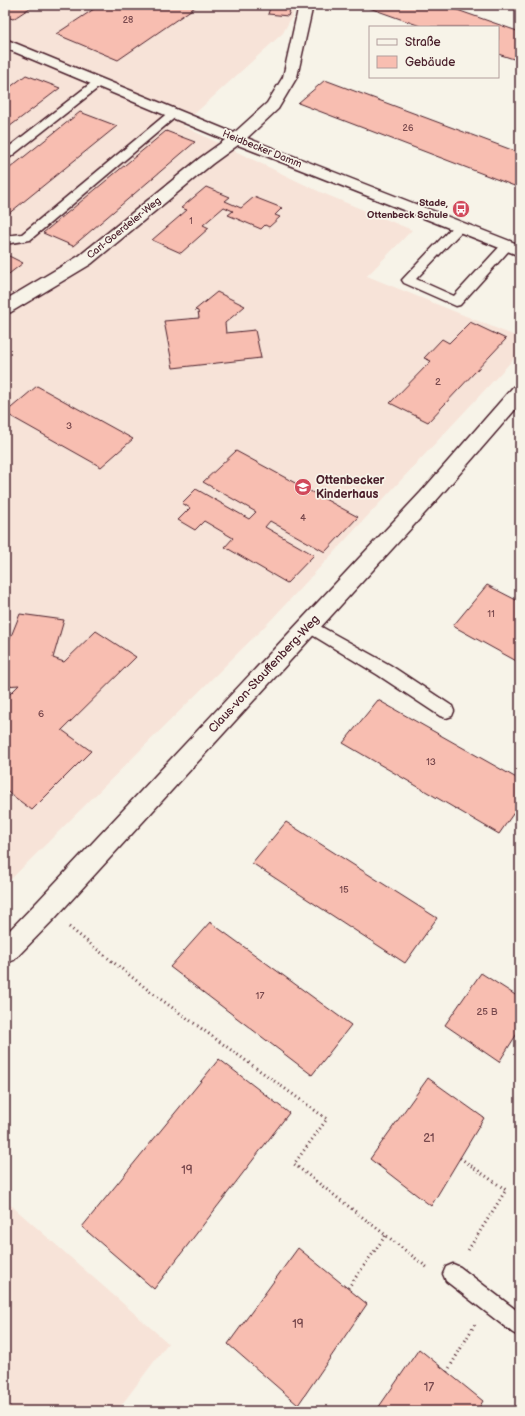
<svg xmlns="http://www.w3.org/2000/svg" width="525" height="1416" viewBox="0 0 525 1416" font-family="'Balsamiq Sans',sans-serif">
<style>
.built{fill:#f7e3d8}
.building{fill:#f8beb1;stroke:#4a1f2b}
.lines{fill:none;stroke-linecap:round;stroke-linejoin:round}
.service-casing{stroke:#4a1f2b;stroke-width:3}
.minor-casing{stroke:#4a1f2b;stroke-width:3}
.path{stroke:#4a1f2b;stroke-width:3;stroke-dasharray:1 3.5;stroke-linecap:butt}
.service{fill:#f7f3e8;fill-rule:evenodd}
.minor{fill:#f7f3e8;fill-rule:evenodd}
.labels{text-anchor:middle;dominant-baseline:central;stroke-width:3.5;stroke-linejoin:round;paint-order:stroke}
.far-number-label{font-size:9px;fill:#76474c}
.far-street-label{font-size:10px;fill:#4a1f2b;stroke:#f7f3e8}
.far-poi-label{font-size:10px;font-weight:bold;fill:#4a1f2b;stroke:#f7f3e8;text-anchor:end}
.number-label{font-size:10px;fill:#76474c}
.poi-label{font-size:12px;font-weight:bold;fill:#4a1f2b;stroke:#f7f3e8;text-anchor:start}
.street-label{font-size:12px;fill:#4a1f2b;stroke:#f7f3e8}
.near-number-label{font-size:12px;fill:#76474c}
</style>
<rect width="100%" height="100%" fill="#f7f3e8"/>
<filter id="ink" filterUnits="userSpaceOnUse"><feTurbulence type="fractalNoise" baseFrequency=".025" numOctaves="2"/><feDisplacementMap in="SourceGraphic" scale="8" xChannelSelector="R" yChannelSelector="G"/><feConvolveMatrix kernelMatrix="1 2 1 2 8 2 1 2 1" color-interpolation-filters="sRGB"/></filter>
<g filter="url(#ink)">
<path class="built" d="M5,5H298L283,33L190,118L183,126L320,192L412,230L367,276L520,338V352L270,621L5,885Z
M5,1200L168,1343L117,1411H5Z"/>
<path class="building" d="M5,5H31L33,6L13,19L7,17L5,18Z
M100,5H198L118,60L56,34Z
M271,5H292L288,16L268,14Z
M361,5H443L520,32V61L498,54V27H423Z
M26,75L60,88L5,130V91Z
M325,80L520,153V183L517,187L298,103Z
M80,112L117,126L7,215L5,214V172Z
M166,131L195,142L73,246L43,233Z
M206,187L230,197L225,201L241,208L254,197L282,208L275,215L280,217L269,227L265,225L261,229L228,215L233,211L224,207L203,225L209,228L181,253L152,240L187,210L181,208Z
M5,254L23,263L5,277Z
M217,292L245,306L225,323L226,333L255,330L261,358L173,368L164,321L199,318L198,311L195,310Z
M470,322L506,339L428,422L390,403L431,361L424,358L442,339L449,343Z
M37,386L133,439L101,467L5,413Z
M236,451L358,517L325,552L270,521L265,527L314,555L287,583L225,547L233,538L204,521L195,530L178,520L190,508L182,503L196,489L249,519L256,512L203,482Z
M487,585L520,602V663L453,626Z
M20,614L64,620L53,658L64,662L96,631L136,657L62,730L91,751L32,810L5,790V699L19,685L5,686V651Z
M378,700L520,780V804L499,834L343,743Z
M286,822L437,918L405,963L252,863Z
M210,922L351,1025L312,1075L170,967Z
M481,973L520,998V1029L499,1062L445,1025Z
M219,1059L289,1113L154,1289L82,1227Z
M428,1078L484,1118L431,1206L370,1159Z
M298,1248L367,1304L298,1405L228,1344Z
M419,1349L483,1401L477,1411H376Z"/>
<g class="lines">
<defs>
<path id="service" d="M99,79L103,80L104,82L103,84L9,158L5,159V150L95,80Z
M174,110L180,113L178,115L30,240L5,244V236L22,234L170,111Z
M459,223L463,224L465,227L463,230L416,279L454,296L503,243H511L513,246L460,305L456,306L404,283L402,280L455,224Z
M309,620L390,665L452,706L454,711L452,716L446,718L440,716L378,675L304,630L301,626L304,622Z
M453,1264L460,1267L520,1313V1337L513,1333L446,1281L443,1274L446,1267Z"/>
<path id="minor" d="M299,5H313L297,77L278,109L247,138L520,245V256L238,145L212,164L91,264L11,312L5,314V300L79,256L200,158L225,140L5,48V39L234,133L267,103L283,77Z
M520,386V404L435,502L56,917L14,960L5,964V935L38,901L421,492L513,387Z"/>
</defs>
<use href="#service" class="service-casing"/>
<use href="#minor" class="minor-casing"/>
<path class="path" d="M69,927L152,993L327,1119L294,1164L428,1268
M460,1158L506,1190L467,1252
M348,1288L386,1235
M447,1372L475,1324"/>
<use href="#service" class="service"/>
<use href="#minor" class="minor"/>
</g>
</g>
<defs>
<symbol id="bus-disc" viewBox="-11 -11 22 22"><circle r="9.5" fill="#d1495b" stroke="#f7f3e8"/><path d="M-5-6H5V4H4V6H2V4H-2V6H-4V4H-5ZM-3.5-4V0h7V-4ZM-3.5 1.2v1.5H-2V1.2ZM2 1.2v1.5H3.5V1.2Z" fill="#fff"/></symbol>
<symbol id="school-disc" viewBox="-11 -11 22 22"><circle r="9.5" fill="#d1495b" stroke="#f7f3e8"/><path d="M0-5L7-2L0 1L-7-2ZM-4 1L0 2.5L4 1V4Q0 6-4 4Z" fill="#fff"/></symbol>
</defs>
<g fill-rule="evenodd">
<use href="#bus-disc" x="451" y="199" width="20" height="20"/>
<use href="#school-disc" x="293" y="477" width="20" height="20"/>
</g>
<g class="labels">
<g class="far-number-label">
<text x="128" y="20">28</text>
<text x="408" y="128">26</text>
<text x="191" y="221">1</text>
</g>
<g class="far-street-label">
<text transform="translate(262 149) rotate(22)">Heidbecker Damm</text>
<text transform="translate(124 228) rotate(-39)">Carl-Goerdeler-Weg</text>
</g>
<g class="far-poi-label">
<text x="448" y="203">Stade,<tspan x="448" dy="12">Ottenbeck Schule</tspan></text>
</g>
<g class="number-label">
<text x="438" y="382">2</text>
<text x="69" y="426">3</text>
<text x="303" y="518">4</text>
<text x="491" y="614">11</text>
<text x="41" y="714">6</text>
<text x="431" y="762">13</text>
<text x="344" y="890">15</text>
<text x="260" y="996">17</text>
<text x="487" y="1012">25 B</text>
</g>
<g class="poi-label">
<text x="316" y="480">Ottenbecker<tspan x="316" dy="14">Kinderhaus</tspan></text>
</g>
<g class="street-label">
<text transform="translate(264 674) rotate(-47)">Claus-von-Stauffenberg-Weg</text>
</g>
<g class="near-number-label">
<text x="429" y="1138">21</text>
<text x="187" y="1170">19</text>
<text x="298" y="1324">19</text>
<text x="429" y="1387">17</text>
</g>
</g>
<rect width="525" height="1416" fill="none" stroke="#f7f3e8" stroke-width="20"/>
<rect x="10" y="10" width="505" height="1396" fill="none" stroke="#4a1f2b" stroke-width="1.5" filter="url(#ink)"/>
<rect x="369" y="26" width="130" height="52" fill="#f7f3e8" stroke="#b29e9c"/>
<rect x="377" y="39" width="20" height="6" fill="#f7f3e8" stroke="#b29e9c"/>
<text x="405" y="46" font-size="12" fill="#4a1f2b">Straße</text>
<rect x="377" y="56" width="20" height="12" fill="#f8beb1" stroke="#b29e9c"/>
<text x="405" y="66" font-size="12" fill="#4a1f2b">Gebäude</text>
</svg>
